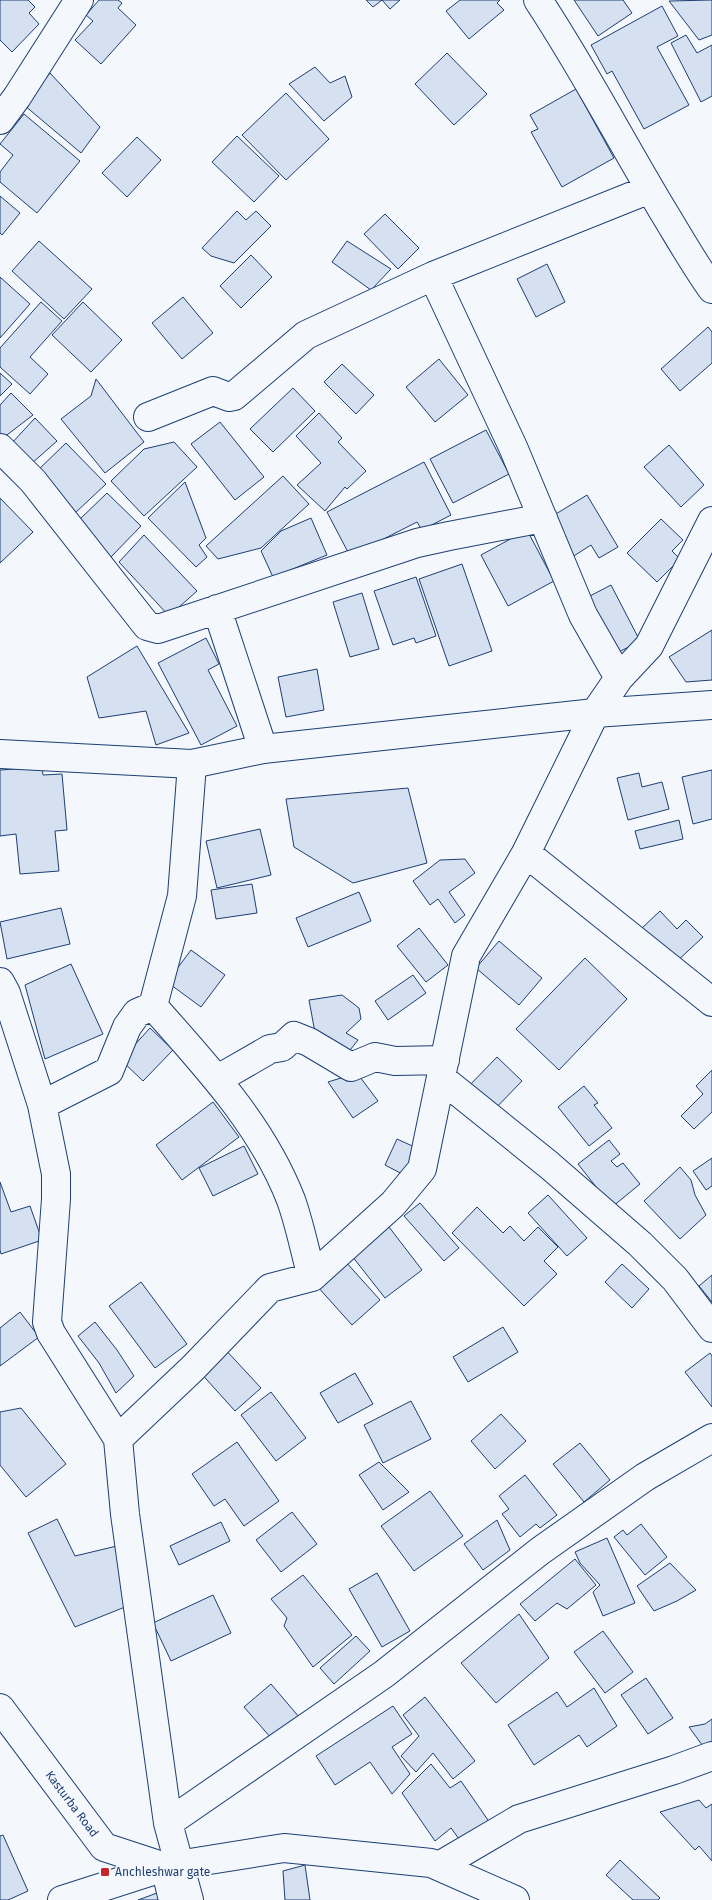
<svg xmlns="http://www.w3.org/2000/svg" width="712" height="1900" viewBox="0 0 712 1900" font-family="'Fira Sans',sans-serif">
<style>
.building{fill:#d5e0f0;stroke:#1d3f73}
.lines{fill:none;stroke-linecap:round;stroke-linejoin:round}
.minor-casing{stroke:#1d3f73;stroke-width:30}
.tertiary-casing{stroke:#1d3f73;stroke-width:30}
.primary-casing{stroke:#1d3f73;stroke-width:30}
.minor{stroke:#f4f7fb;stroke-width:28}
.tertiary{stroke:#f4f7fb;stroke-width:28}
.primary{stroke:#f4f7fb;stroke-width:28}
.poi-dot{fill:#c62828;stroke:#f4f7fb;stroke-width:2}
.labels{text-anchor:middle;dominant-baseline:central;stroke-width:4;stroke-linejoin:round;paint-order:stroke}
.street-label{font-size:12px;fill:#1d3f73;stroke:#f4f7fb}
.poi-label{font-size:12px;fill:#1d3f73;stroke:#f4f7fb;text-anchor:start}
</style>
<rect width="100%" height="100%" fill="#f4f7fb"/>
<path class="building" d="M0,0H28L35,7L29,13L39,24L12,52L0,40Z
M99,0H118L122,3L118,8L136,25L101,64L75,40L93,21L86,15Z
M366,0H400L390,9L382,0L373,7Z
M460,0H500L497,3L504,10L469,39L446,11Z
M574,0H623L632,13L598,36Z
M712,0V35L699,40L669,1Z
M662,6L678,36L657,47L689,105L644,129L612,71L607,74L591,45Z
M686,35L697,53L712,45V96L701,102L671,43Z
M447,53L487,94L454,125L415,84Z
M315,67L330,83L345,76L352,97L324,121L289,84Z
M50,73L100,127L81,153L24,105Z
M576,89L614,158L562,187L531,132L538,129L530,115Z
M286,93L329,139L286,180L242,135Z
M24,114L80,161L37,213L0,182V172L13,155L0,144Z
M237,136L279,176L254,202L212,162Z
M137,137L161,160L127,197L102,173Z
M0,196L20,213L2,235L0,233Z
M237,211L246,220L256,211L271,226L234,263L211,256L202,248Z
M385,214L419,248L398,269L364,234Z
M39,241L92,289L64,319L12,271Z
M347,241L391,269L371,290L332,262Z
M251,255L272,277L241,308L220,286Z
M547,264L565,302L536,317L517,279Z
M0,277L30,304L0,338Z
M183,297L213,333L182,359L152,323Z
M41,302L62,321L30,357L48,374L30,394L0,367V348Z
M83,302L122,340L91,372L52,335Z
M708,327L712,332V363L680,391L661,369Z
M439,359L468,395L435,422L406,387Z
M342,364L374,395L356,414L324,382Z
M0,373L12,384L0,396Z
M96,379L144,442L105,473L61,419L91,396Z
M293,388L315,411L273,452L250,429Z
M11,393L33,415L3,438L0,435V405Z
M319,413L342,438L338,442L366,471L347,489L345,487L325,511L297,485L321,463L296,436Z
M35,418L57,441L31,464L11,444Z
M220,422L264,477L235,500L191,444Z
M486,430L509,474L453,503L430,459Z
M174,442L197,467L144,516L111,481L144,449Z
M66,443L106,484L74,514L35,473Z
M669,445L704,485L681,507L644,467Z
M424,462L451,515L422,530L417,522L350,556L327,512Z
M283,476L309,504L261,548L218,559L206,546Z
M185,482L206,538L199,545L207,557L196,567L148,518Z
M107,493L141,526L110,558L78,521Z
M587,495L618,547L599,558L591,545L569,559L546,520Z
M0,498L33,532L0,563Z
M311,518L327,555L273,577L261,551L281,531Z
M661,519L683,540L672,551L680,559L657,582L627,553Z
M527,530L554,581L508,606L481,555Z
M144,535L197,591L169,616L119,562Z
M462,564L492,651L449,666L419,579Z
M416,577L436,636L416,643L414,638L393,645L374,591Z
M611,585L640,641L617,653L588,597Z
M362,593L379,649L350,657L333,602Z
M712,630V680L686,682L669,657Z
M206,638L219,664L208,670L237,726L201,745L158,663Z
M137,646L189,733L156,745L146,711L99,718L87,677Z
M317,669L324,710L286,717L278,677Z
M42,767L43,775L62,774L67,830L55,831L59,871L20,874L16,834L0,836V770Z
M712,770V819L693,824L682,777Z
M639,773L642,787L662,782L669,809L628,820L617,778Z
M408,788L427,863L353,883L294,847L286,799Z
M679,820L683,839L640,849L635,831Z
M260,829L271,875L217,888L206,841Z
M465,859L475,873L449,892L465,915L455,923L438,899L430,905L413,881L440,860Z
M252,884L257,913L216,919L211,890Z
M359,892L371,921L308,947L296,918Z
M61,908L70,944L7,959L0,922Z
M660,911L677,929L686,920L703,937L675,963L642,928Z
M419,928L448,965L426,982L397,946Z
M499,941L542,978L519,1005L476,968Z
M191,950L225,975L201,1007L167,982Z
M585,958L627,999L559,1070L516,1029Z
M71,964L103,1034L45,1059L25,985Z
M413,975L426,993L388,1020L375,1001Z
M342,995L359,1008L361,1019L346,1033L358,1040L343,1059L316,1038L309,1000Z
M150,1028L173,1050L143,1081L121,1060Z
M497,1057L522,1081L490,1114L465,1090Z
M712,1070V1112L694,1129L681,1116L703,1094L696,1086Z
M357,1073L378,1101L353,1118L328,1082Z
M584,1086L598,1103L594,1105L612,1128L589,1146L558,1107Z
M213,1102L239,1137L182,1180L156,1145Z
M397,1139L419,1149L406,1176L385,1165Z
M609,1140L620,1154L611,1161L617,1167L623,1163L640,1184L612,1207L578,1164Z
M244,1146L258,1174L213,1196L199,1168Z
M712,1158V1186L706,1190L693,1171Z
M680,1167L691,1180L695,1195L706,1215L680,1239L644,1201Z
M0,1182L11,1212L30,1206L42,1240L1,1254L0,1250Z
M548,1195L587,1238L567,1256L528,1213Z
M420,1203L459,1248L444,1261L404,1216Z
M477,1207L503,1233L510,1226L524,1241L538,1227L558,1247L544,1261L557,1274L524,1306L452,1233Z
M389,1227L422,1270L385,1298L352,1256Z
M345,1261L380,1300L352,1325L317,1286Z
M622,1264L649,1289L632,1308L605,1282Z
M712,1275V1302L699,1286Z
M141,1282L187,1344L155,1368L109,1306Z
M20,1312L39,1337L0,1366V1328Z
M95,1322L117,1350L134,1376L116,1393L99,1363L78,1336Z
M503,1327L518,1352L468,1382L453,1357Z
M223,1347L261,1388L235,1411L198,1370Z
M710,1353L712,1356V1407L685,1372Z
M355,1373L373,1404L338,1423L320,1393Z
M271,1392L306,1438L276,1461L241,1415Z
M411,1401L431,1439L383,1463L364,1425Z
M21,1408L66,1464L26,1497L0,1465V1412Z
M501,1414L526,1441L495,1469L471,1441Z
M237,1442L279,1501L244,1526L225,1499L214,1506L192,1474Z
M580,1443L610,1480L584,1502L553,1464Z
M379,1462L409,1492L383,1510L359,1475Z
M525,1475L557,1515L540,1528L536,1524L520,1537L502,1514L509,1509L499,1496Z
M430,1491L463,1536L414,1571L381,1526Z
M292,1512L317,1544L281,1572L256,1540Z
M57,1519L75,1556L121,1545L130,1605L75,1627L28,1533Z
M497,1520L510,1550L483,1570L464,1544Z
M221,1522L230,1541L179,1565L170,1546Z
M641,1524L667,1557L645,1575L614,1537L623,1530L627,1535Z
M607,1538L635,1603L603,1616L593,1592L600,1585L580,1563L575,1552Z
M575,1559L596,1585L567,1609L557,1603L535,1621L520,1604Z
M670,1563L696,1590L677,1601L654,1611L637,1586Z
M377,1573L410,1631L382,1647L349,1589Z
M303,1575L352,1635L313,1667L284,1626L287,1618L271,1599Z
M213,1595L231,1633L171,1661L153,1623Z
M519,1614L549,1658L496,1703L461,1663Z
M603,1631L633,1672L605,1693L574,1652Z
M356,1636L370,1651L334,1684L320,1668Z
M646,1678L673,1718L648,1734L621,1695Z
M271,1684L305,1724L278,1746L244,1707Z
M594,1688L617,1726L587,1747L579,1735L534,1765L508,1725L557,1692L567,1707Z
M425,1697L475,1761L453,1779L433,1753L416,1772L401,1756L419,1736L403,1715Z
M393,1706L412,1734L392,1747L410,1774L392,1794L370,1762L335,1785L316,1756Z
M712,1719V1745L705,1749L689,1727L705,1724Z
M431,1764L450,1788L461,1781L490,1823L459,1839L451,1828L435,1841L402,1793Z
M699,1800L706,1808L712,1804V1861L699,1846L695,1850L660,1812Z
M3,1835L28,1891L8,1900H0V1836Z
M620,1860L660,1898L658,1900H633L606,1875Z
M305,1865L310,1900H285L283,1871Z
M157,1893L160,1900H138Z"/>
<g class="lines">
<defs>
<path id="minor" d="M538,0C583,68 621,141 663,211C679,237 694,264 712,289
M0,120L17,97L79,0
M433,276L513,447L583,615L619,678
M148,417L213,391L229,397L234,396L306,335L433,276L650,189
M0,448L33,481L147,626L158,629L417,543L449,536L543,518
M217,609L263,749
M526,853L712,1002
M0,982L6,993L42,1105L56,1174V1199L47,1322L51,1333L118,1439
M153,1006C206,1066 262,1125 291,1200C300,1225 305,1252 312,1277
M441,1078L549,1165L640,1244L675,1279L712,1328
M218,1079L270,1049L282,1047L294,1036L309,1042L351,1067L375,1057L395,1061L445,1060
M42,1105L109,1071L127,1027L137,1013L153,1006L182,896L192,764
M168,1823L384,1674L540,1551L645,1477L712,1438
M439,1866L519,1819L674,1770L712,1756
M62,1900L165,1867L284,1848L431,1863L515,1900
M189,1900L168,1823L125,1514L118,1439L193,1368L270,1288L312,1277L393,1204L422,1169L466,956L526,853L595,713L619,678L649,646L712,521"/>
<path id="tertiary" d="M0,754L192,764L263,749L595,713L712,705"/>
<path id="primary" d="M0,1708L104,1847L165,1867L173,1900"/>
</defs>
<use href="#minor" class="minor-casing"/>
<use href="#tertiary" class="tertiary-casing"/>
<use href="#primary" class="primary-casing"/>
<use href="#minor" class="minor"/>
<use href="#tertiary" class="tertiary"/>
<use href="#primary" class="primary"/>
</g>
<rect class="poi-dot" x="100" y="1867" width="10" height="10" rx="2.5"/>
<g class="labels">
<g class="street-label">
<text transform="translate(72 1804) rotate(53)">Kasturba Road</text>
</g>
<g class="poi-label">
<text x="115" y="1872">Anchleshwar gate</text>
</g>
</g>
</svg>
